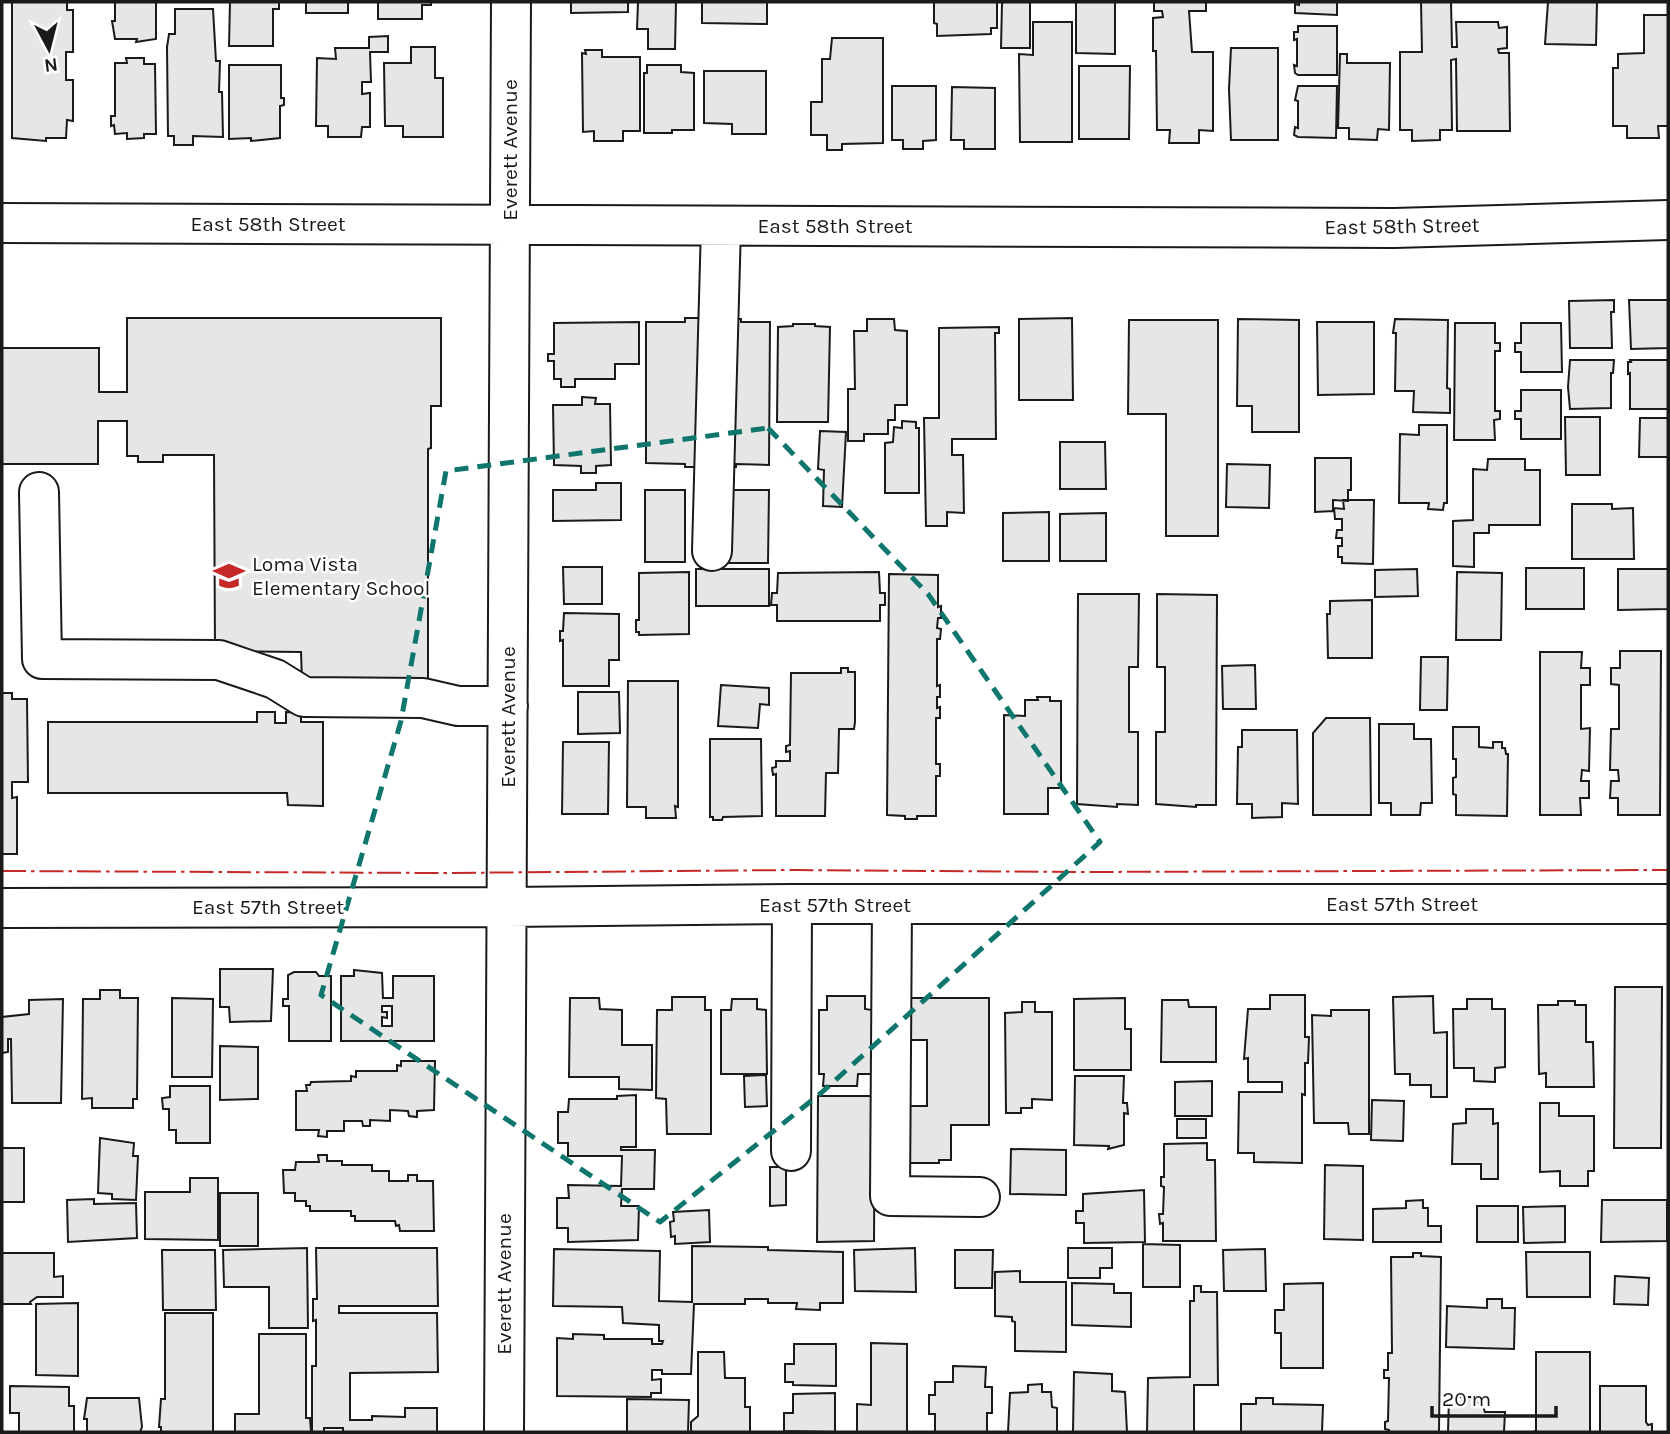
<svg xmlns="http://www.w3.org/2000/svg" width="1670" height="1434" viewBox="0 0 1670 1434" font-family="Karla,sans-serif">
<style>
.building{fill:#e6e6e6;stroke:#1a1a1a;stroke-width:2;fill-rule:evenodd}
.lines{fill:none;stroke-linecap:round;stroke-linejoin:round}
.minor-casing{stroke:#1a1a1a;stroke-width:42}
.minor{stroke:#fff;stroke-width:38}
.power{stroke:#c62828;stroke-width:2;stroke-dasharray:24 5 3.5 5;stroke-linecap:butt}
.marked{fill:none;stroke:#0f766e;stroke-width:5;stroke-dasharray:14 9;stroke-linejoin:round}
.labels{text-anchor:middle;dominant-baseline:central;stroke-width:5;stroke-linejoin:round;paint-order:stroke}
.street-label{font-size:21px;fill:#1a1a1a;stroke:#fff}
.poi-label{font-size:21px;fill:#1a1a1a;stroke:#fff;text-anchor:start}
</style>
<rect width="100%" height="100%" fill="#fff"/>
<path class="building" d="M12,2H67V10H73V52H66V80H73V121L67,120L66,138H46V141L12,138Z
M115,2H156V39L136,42L137,39H115L112,21H115Z
M230,2H279V9H273V46H229Z
M306,2H348V13H306Z
M378,2H431V5H422V19H378Z
M571,2H628V12L571,13Z
M638,2H676L675,49H648V29H637Z
M702,2H767V24L702,23Z
M934,2H997V28H991V34L937,36V24L934,23Z
M1004,2H1030V48H1001L1002,3Z
M1076,2H1115V54L1076,53Z
M1154,2H1206V11H1189L1192,52H1213V131L1199,130V143H1169L1170,130H1157L1156,51H1153V18L1163,17L1162,11H1154Z
M1299,2H1337V15L1295,13V4L1299,5Z
M1421,2H1451L1452,47H1457L1456,22H1498L1499,28L1507,27V48L1498,49L1499,53H1509L1510,131H1457L1456,59L1451,60L1452,130H1440V140L1412,141V130H1400V52H1422Z
M1548,2H1597L1596,45L1545,44Z
M175,9H213L216,61H220L219,92H222L223,137L193,136V145H174V136H168L167,47L169,34H175Z
M1644,15H1668V126H1658L1659,138H1627V126H1613V68H1618V54L1644,53Z
M1033,22H1072V142H1020L1019,54L1033,55Z
M1298,26H1337V75H1298L1295,73L1294,65L1297,66V39L1294,40V32H1298Z
M388,36V52H370L371,82H362V94L370,93V127H362L361,137H328V126H316L317,58L336,59L335,48H369V37Z
M832,38H883V143L842,144V150H827V135H811V102H822V59H830Z
M411,47H435V78H443V137H403V126H385L384,63H411Z
M1231,48H1278V140H1231L1229,89Z
M585,50H602V57H640V131H623V141H594V131L583,132L582,53L586,54Z
M1340,54H1347V63H1390L1389,130L1378,129L1377,140L1349,139V128H1338Z
M126,58H144V64H155L156,134H144V138L127,139V133L115,134L114,125L111,126V116H115V63H127Z
M229,65H281V98H284V105L280,106V138L251,141V138L229,139Z
M647,65H681V72L694,73V130H672V133H644V73H647Z
M1079,66H1130L1129,139H1079Z
M704,71H766V134H732V124L704,123Z
M892,86H936V140L923,141V149H903V140H892Z
M1298,86H1337L1336,138L1298,137L1294,135L1295,127L1298,128V101L1295,100Z
M952,87L995,88V149H964V140H951Z
M1614,300V312H1611L1612,348H1570L1569,301Z
M1629,300H1668V348L1631,349Z
M127,318H441V406H431V448L428,449V682L302,681L301,652L215,651L214,455H163V462H138V456H127V421H98V464H2V348H99V392H127Z
M685,318H702L701,467H685V464L646,463V322H685Z
M1072,318L1073,400H1019V319Z
M722,319H741V322H770L769,465L736,464V467L722,468Z
M867,319H894L895,330L907,331V405H895V420H888V434H864V441H848V389H855L854,331H867Z
M1238,319L1299,320V432H1252V406H1237Z
M1395,319L1448,320L1447,388L1450,389V413L1413,412L1414,391H1395L1396,333H1393Z
M1129,320H1218V536H1166V414H1128Z
M639,322V364H615V379H575V387H561V379H554V361H548V354H554V323Z
M1317,322H1374V394L1318,395Z
M1455,323H1495V343H1500V351H1495V411H1500V419L1494,420L1495,440H1454Z
M1521,323H1561L1562,372H1521V352H1515V343H1521Z
M793,324H815V326L830,327L828,422H777L778,327L793,326Z
M999,327V333H995L996,439H952V455H963L964,513L947,512V526H926L924,418H939V328Z
M1570,360H1614L1613,373H1611V408L1570,409L1568,387Z
M1630,360H1668V409H1630V373L1628,374V362H1631Z
M1521,390H1561V439H1521V419H1515V411H1521Z
M582,397L596,398L595,404H610L611,465L596,466V473H581V466L554,465L553,405H582Z
M1565,417H1600V475H1566Z
M1640,418H1668V457H1639Z
M902,421L916,422V428H919V493H885V443L893,442L894,427L902,428Z
M1419,425H1447V503H1444L1443,510L1428,509L1429,503H1399L1400,434L1419,435Z
M820,431L846,432L842,507L823,506L824,470L818,469Z
M1060,442H1105L1106,489H1060Z
M1315,458H1351V490H1348V501L1333,500V511L1315,512Z
M1488,459H1525V470H1540V525H1489V533H1474V567L1453,566V521L1473,520V469L1487,470Z
M1227,464L1270,465L1269,508L1226,507Z
M596,483H621V520L553,521V490H596Z
M645,490H685V562H645Z
M728,490H769L768,563H728Z
M1343,500H1374L1373,564L1342,563V557H1338V546H1342V538H1336L1337,530H1342V519H1335L1334,508L1344,509Z
M1572,504H1612V509L1633,508L1634,559H1572Z
M1049,512V561H1003V513Z
M1106,513V561H1060V514Z
M563,567H602V604H564Z
M1526,568H1584V609H1526Z
M696,569H769V606H696Z
M1417,569L1418,596L1375,597V570Z
M1618,569H1668V609L1618,610Z
M689,572V634L639,635V632H636V620H639V573Z
M879,572L880,593H885V605H880V621H777V605H771L772,593H777L778,573Z
M1457,572L1502,573L1501,640H1456Z
M889,574L938,575V607L941,606V618H938L937,628L941,629L940,639H937V686L940,685V697H937V708L940,707V718H936V764H940V776H936V816H917V819H905V816L887,815Z
M1078,594H1139L1138,667H1129V732H1138V805L1117,804V807L1077,804Z
M1157,594L1217,595L1216,805H1196V807L1156,804V732H1165V667H1157Z
M1372,600V658H1328L1327,614H1330V601Z
M564,613L619,614V660H609V686H563V640L560,641V631H563Z
M1620,651H1661L1660,815H1618V798H1610L1611,781H1619L1618,770H1610L1611,729H1619V685L1611,684V668H1620Z
M1540,652H1582L1581,668H1590V685H1581V729L1590,728L1589,771L1582,770L1581,781H1589V798H1580L1581,815H1540Z
M1421,657H1448L1447,710H1420Z
M1255,665L1256,709H1223L1222,666Z
M841,668H848V672H855V722L854,729H839L838,773H826L825,816H776V774L773,775L772,768L776,767V761H790V751L786,752V746L790,745L791,673H841Z
M628,681H678V807L675,806L676,818H646V807H627Z
M721,685L769,688V705L760,704L758,728L718,726Z
M578,692H619L620,733L578,734Z
M2,693H12V699H27L28,782H12V798L17,797V854H2Z
M1037,697H1050V701H1061V788H1048V814H1004V715L1025,716V700H1038Z
M257,712H275V723H286V712L301,713V722H323V806L288,805L287,793H48V722H257Z
M1326,718H1370L1371,815H1313V733Z
M1379,724H1414V739H1431L1432,803H1421L1420,815H1391V803H1379Z
M1453,727H1479V747L1493,748V742H1502V748H1505L1506,754H1508L1507,816L1456,815V795L1453,794V778L1456,777V759H1453Z
M1242,730H1297L1298,804L1282,803V817L1252,818V804H1237L1238,747H1242Z
M710,739H761L762,816L723,817L722,820H713V817H710Z
M563,742H609L608,814H562Z
M220,969H273L271,1021L230,1022L229,1007H220Z
M354,970L382,973L383,998H393V976H434V1041H341V976H354ZM382,1006H392V1026H382V1017L387,1018V1012H382Z
M294,972H316L319,976H331V1041H289V1006H283V999H288V975Z
M1615,987H1662L1661,1148H1614Z
M100,990H120V998H138L137,1099H133V1108H92V1098L82,1099L83,999H100Z
M1270,995H1305V1037H1309L1308,1063H1305V1095L1302,1094V1163L1254,1162V1153H1238L1239,1092H1282V1082H1248V1058L1244,1059L1248,1009H1270Z
M827,996H865V1009L872,1010V1074H858L857,1086H823L824,1074H819V1010H827Z
M1433,996L1434,1033L1447,1032V1097H1431V1085H1410V1074H1395L1393,997Z
M672,997H705V1010H711V1134H667L666,1099L656,1098L657,1010H672Z
M172,998L213,999L212,1077H172Z
M570,998H599L600,1009L622,1010V1045H652V1090L619,1089V1077H569Z
M897,998H989V1125H951V1160H939V1163H897V1106H927V1040H897Z
M1125,998V1029H1131V1070H1074V999Z
M63,999L61,1103H12L11,1039H8V1052L2,1053V1017L29,1014V1000Z
M732,999H757V1009L766,1010L767,1074H721V1010H731Z
M1467,999H1492V1009H1505V1067L1495,1068V1082L1474,1081V1068H1454L1453,1009H1467Z
M1162,1000H1188L1189,1007H1216V1062H1161Z
M1558,1001H1575V1005H1586V1042H1593L1594,1087H1546V1073L1539,1074L1538,1005H1558Z
M1022,1002H1035V1012H1052V1100L1032,1099V1108H1021V1113H1006L1005,1013L1022,1012Z
M1331,1010H1369V1134H1349L1348,1123H1314L1312,1015L1331,1016Z
M220,1046L258,1047V1099L220,1100Z
M401,1061H435L434,1110L417,1111V1117L409,1116L408,1111L390,1110V1121L370,1120V1126H363L362,1121H344V1131H327V1137L318,1136L319,1130H296V1091H307L306,1085H310L311,1082L351,1081V1076L356,1077V1071H397V1065L401,1066Z
M766,1075L767,1106L745,1107L744,1076Z
M1075,1076H1124L1123,1103H1127L1128,1114L1124,1113V1145L1108,1149L1109,1146L1074,1145Z
M1212,1081V1116H1175V1082Z
M170,1086H210V1143H176V1130H169V1109H163L162,1098L170,1097Z
M636,1095V1147H621V1150H655L654,1189H622L621,1206H639L638,1240L568,1242V1228H557V1198H569L568,1185L621,1186L622,1156H568V1143H558V1112H568L569,1099H617V1096Z
M818,1096H875L874,1241L817,1242Z
M1372,1100L1404,1101L1403,1141L1371,1140Z
M1540,1103H1559V1116H1594V1171H1588V1186H1560V1171L1540,1172Z
M1466,1109H1493V1124L1498,1123V1179H1481V1164H1452L1453,1124L1466,1123Z
M1177,1119H1206V1138H1177Z
M100,1138L134,1143L133,1156H138L136,1200L112,1199V1194L98,1193Z
M1207,1143V1160H1215L1216,1241H1163V1223L1160,1224L1159,1214H1163L1164,1187L1161,1186V1177H1164V1144Z
M2,1148H24V1202H2Z
M1011,1149L1066,1150V1195L1010,1194Z
M318,1155H327V1161H342V1165H372V1171H389V1181H408V1175H417V1181H433L434,1231H400L399,1225L396,1226L395,1221H355V1216H351V1211H310V1206H306V1201H295V1193H284L283,1170H295L296,1162H319Z
M1325,1165L1363,1166V1240L1324,1239Z
M770,1167H786V1205L770,1206Z
M190,1178H218V1240L145,1239V1192H190Z
M1144,1190L1145,1242L1084,1243V1223H1076V1211H1083V1194Z
M220,1193H258V1246H220Z
M94,1199V1204L136,1203L137,1238L68,1242L67,1200Z
M1423,1200V1208H1428V1226H1441V1242H1373V1209L1406,1208V1201Z
M1602,1200H1667V1241L1601,1242Z
M1477,1206H1518V1242H1477Z
M1565,1206V1242L1524,1243L1523,1207Z
M709,1210L710,1242L675,1244V1236L671,1237L670,1222L674,1221L673,1212Z
M1143,1244L1180,1245V1287H1143Z
M692,1246L768,1247V1250L843,1252V1303H820V1310L796,1309L797,1303H768V1299H745V1304H694L691,1374H662V1370H652V1380L661,1379V1393H651V1397L557,1396V1338L573,1339V1334L604,1335V1339H652V1344H662L663,1341H659V1325L623,1323L622,1307L553,1306L554,1249L660,1251L659,1301L692,1302Z
M307,1248L308,1328H269V1287H224L223,1250Z
M316,1248H437L438,1306H339V1313H437L438,1372L350,1373V1420H372V1416L405,1417V1408H437V1432H343V1428H324V1432H312V1366H316V1320L313,1321V1299H317Z
M915,1248L916,1292L855,1291L854,1250Z
M1068,1248H1112V1268H1100V1278H1068Z
M1265,1249L1266,1291H1224L1223,1250Z
M162,1250H215L216,1310H163Z
M955,1250H993L992,1288H955Z
M1526,1252H1590V1297H1527Z
M2,1253H54V1277L63,1276V1297H37L30,1302L31,1304H2Z
M1413,1253H1421V1256L1441,1257L1439,1432H1389V1430L1385,1429V1422L1388,1421L1389,1378H1384V1370H1388V1353H1392L1391,1257H1413Z
M1020,1271V1282H1066V1352L1015,1351V1322L1012,1321V1317L995,1316V1272Z
M1615,1276L1649,1278L1648,1305L1614,1304Z
M1072,1283L1114,1284V1293H1131V1327L1072,1325Z
M1323,1283V1368H1281V1333H1275V1310H1284V1284Z
M1194,1286H1201V1292H1217L1218,1385H1194V1432H1147L1148,1378L1190,1377V1301H1194Z
M1487,1299H1502V1308H1515L1514,1349L1446,1347L1447,1306L1487,1308Z
M78,1303V1376L36,1375V1304Z
M165,1313H213V1432H161V1427H159L161,1399H165Z
M259,1334H306V1418H310L311,1432H235V1414H259Z
M871,1343L907,1344V1432H857V1404L871,1405Z
M794,1344H836V1386L793,1385V1382H785V1364H794Z
M698,1352H724L725,1378H745V1407H750V1432H691V1422L698,1416Z
M1536,1352H1590V1432H1533L1536,1431Z
M953,1366L986,1367L985,1387H992V1413H987V1432H935V1414H929V1395H935V1382H953Z
M1074,1372L1112,1374V1391L1125,1392L1127,1432H1073Z
M1042,1384V1392H1051L1052,1407L1057,1408V1432H1008L1010,1393L1028,1392V1385Z
M10,1386L69,1387V1406H74V1432H19V1413H10Z
M1600,1386H1646V1422L1648,1425L1652,1424V1432H1600Z
M835,1393V1432L784,1431V1413H793V1394Z
M1449,1397H1477V1403H1482L1485,1412H1505L1504,1432H1448Z
M87,1398H139L142,1427L140,1432H87V1419H84Z
M1256,1398H1273V1404L1323,1405L1322,1432H1241V1404H1256Z
M627,1399L689,1400L688,1432H627Z"/>
<g class="lines">
<defs>
<path id="minor" d="M2,223L1394,228L1668,220
M39,492L42,659L219,660L275,679L304,697L423,698L458,706H508
M712,551L721,226
M892,905L890,1196L980,1197
M2,908L506,907L792,904H1668
M791,1151L792,904
M504,1432L511,2"/>
</defs>
<use href="#minor" class="minor-casing"/>
<use href="#minor" class="minor"/>
<path class="power" d="M2,871L441,873L795,870L1083,872L1668,870"/>
</g>
<path class="marked" d="M768,428L928,594L1100,842L821,1093L660,1222L321,995L401,721L446,471Z"/>
<defs>
<symbol id="school-bare" viewBox="-9 -9 18 18"><path d="M0-5L7-2L0 1L-7-2ZM-4 1L0 2.5L4 1V4Q0 6-4 4Z" fill="#c62828" stroke="#fff" stroke-width="2.5" paint-order="stroke"/></symbol>
</defs>
<g fill-rule="evenodd">
<use href="#school-bare" x="207" y="554" width="44" height="44"/>
</g>
<g class="labels">
<g class="street-label">
<text transform="translate(510 150) rotate(-90)">Everett Avenue</text>
<text x="268" y="224">East 58th Street</text>
<text x="835" y="226">East 58th Street</text>
<text transform="translate(1402 226) rotate(-1)">East 58th Street</text>
<text transform="translate(508 717) rotate(-90)">Everett Avenue</text>
<text x="1402" y="904">East 57th Street</text>
<text x="835" y="905">East 57th Street</text>
<text x="268" y="907">East 57th Street</text>
<text transform="translate(504 1284) rotate(-90)">Everett Avenue</text>
</g>
<g class="poi-label">
<text x="252" y="564">Loma Vista<tspan x="252" dy="24">Elementary School</tspan></text>
</g>
</g>
<rect width="1670" height="1434" fill="none" stroke="#1a1a1a" stroke-width="7"/>
<g transform="translate(49 49) rotate(173)" stroke="#ffffff" stroke-width="5" paint-order="stroke">
<path d="M0-5L12 26L0 18L-12 26Z" fill="#1a1a1a"/>
<text y="-10" font-size="19" font-weight="bold" text-anchor="middle" fill="#1a1a1a">N</text>
</g>
<path d="M1432 1406v10h124v-10" fill="none" stroke="#1a1a1a" stroke-width="3.5"/>
<text x="1442" y="1406" font-size="21" fill="#1a1a1a" stroke="#ffffff" stroke-width="5" paint-order="stroke">20 m</text>
</svg>
